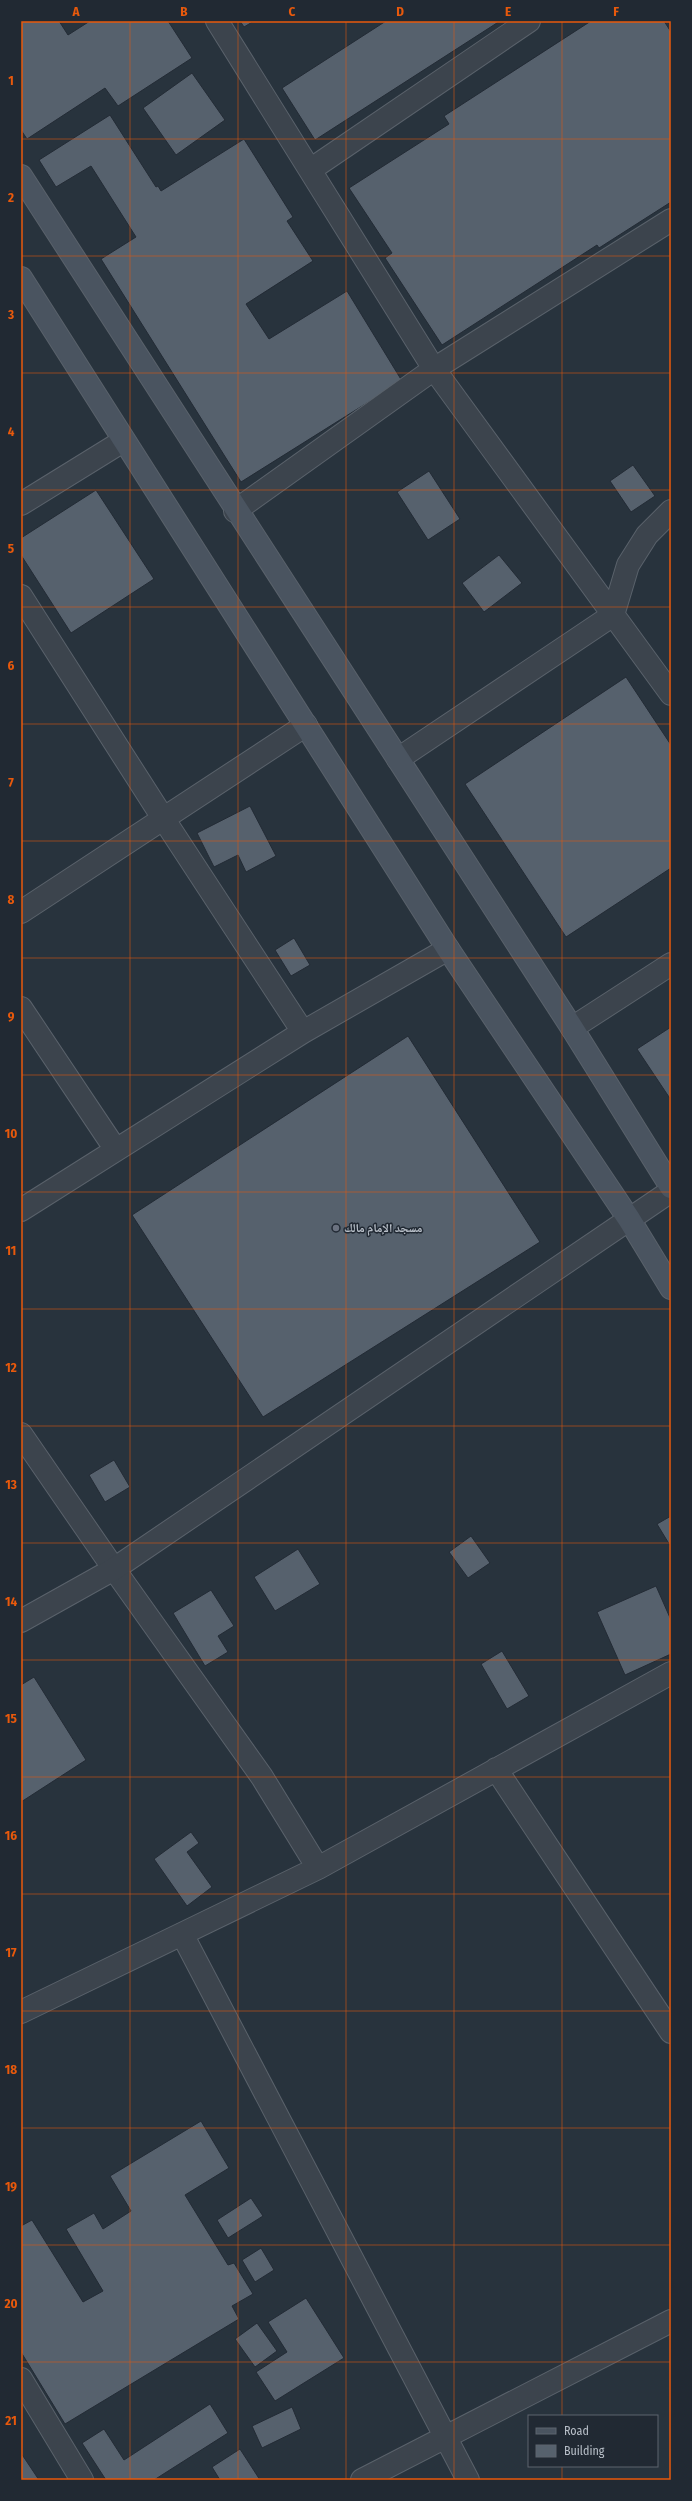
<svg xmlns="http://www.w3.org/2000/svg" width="692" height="2501" viewBox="0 0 692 2501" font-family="'Fira Sans Condensed','Noto Naskh Arabic',sans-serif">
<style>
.building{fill:#56616d;stroke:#232b35}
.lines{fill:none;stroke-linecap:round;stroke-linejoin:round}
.minor-casing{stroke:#5a626b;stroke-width:24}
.tertiary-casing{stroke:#5a626b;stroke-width:24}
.secondary-casing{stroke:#5a626b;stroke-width:24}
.minor{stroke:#3c444d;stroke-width:22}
.tertiary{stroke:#3c444d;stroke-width:22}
.secondary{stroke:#4a5460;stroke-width:22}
.grid{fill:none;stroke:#e8590c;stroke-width:1;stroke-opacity:0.55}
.worship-dot{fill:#6b7280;stroke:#212933;stroke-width:1.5}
.labels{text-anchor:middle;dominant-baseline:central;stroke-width:3;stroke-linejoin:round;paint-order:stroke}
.poi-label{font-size:12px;font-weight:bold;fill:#b8bfc8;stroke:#212933;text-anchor:start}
.neatline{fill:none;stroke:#e8590c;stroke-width:1.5}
.grid-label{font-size:13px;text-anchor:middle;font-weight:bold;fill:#e8590c}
</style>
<rect width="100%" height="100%" fill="#28333d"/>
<path class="building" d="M21,21H59L68,35L90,21H168L192,58L118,106L105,88L27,139L21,130Z
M240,21H254L244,27Z
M386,21H500L315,140L282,88Z
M591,21H664L671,32V202L599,248L597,245L442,345L385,258L392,253L349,188L449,124L444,116Z
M192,73L225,120L176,155L143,108Z
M110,115L156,187L158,186L161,191L244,139L293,217L287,221L313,261L246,304L269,339L347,291L402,381L241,482L101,259L136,237L91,166L56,187L39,160Z
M633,465L655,496L631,512L610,481Z
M429,471L460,519L428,540L397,492Z
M96,490L154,579L71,633L21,555V538Z
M499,555L522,583L484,612L462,583Z
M626,677L671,745V868L566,937L465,784Z
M250,806L276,856L246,872L238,855L214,867L197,833Z
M294,938L310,965L291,976L275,950Z
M671,1027V1100L637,1049Z
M408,1036L540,1242L263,1417L132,1215Z
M114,1460L130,1487L105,1502L89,1475Z
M671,1516V1547L657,1524Z
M471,1536L490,1563L468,1578L449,1552Z
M298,1549L320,1584L275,1611L254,1577Z
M656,1586L671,1620V1654L625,1675L597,1612Z
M211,1590L234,1626L218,1636L228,1652L205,1666L173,1613Z
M502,1651L529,1696L507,1709L481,1664Z
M34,1677L86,1760L21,1802V1685Z
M191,1832L199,1843L187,1852L212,1887L187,1906L154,1859Z
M201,2121L229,2168L185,2195L228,2265L234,2263L253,2294L232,2306L239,2319L65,2424L21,2352V2226L32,2220L83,2302L103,2291L66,2229L94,2213L103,2229L131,2211L110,2176Z
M251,2198L263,2216L228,2238L217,2220Z
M261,2248L274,2270L255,2282L242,2260Z
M306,2298L344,2358L275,2401L256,2372L287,2352L268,2322Z
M257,2323L277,2351L255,2367L235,2339Z
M210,2404L228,2433L154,2480H106L82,2443L104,2429L124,2460Z
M292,2407L301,2429L262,2448L252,2426Z
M240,2449L260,2480H220L212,2467Z
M21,2453L39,2480H21Z"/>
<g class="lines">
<defs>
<path id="minor" d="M217,21L434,369L671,694
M310,170L529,21
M21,504L123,441
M235,511L434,369L671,220
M21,596L163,818L303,1032
M398,759L613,615L628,565L647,535L671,511
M21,912L306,725
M21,1008L116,1150
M572,1028L671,964
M21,1210L303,1032L448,949
M21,1434L114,1569L262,1777L318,1868
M496,1769L671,2032
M182,1934L468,2480
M21,2012L318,1868L671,1673
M21,2379L82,2480
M362,2480L671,2321"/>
<path id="tertiary" d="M21,1621L114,1569L671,1191"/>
<path id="secondary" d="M21,176L572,1028L671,1187
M21,278L448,949L629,1219L671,1288"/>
</defs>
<use href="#minor" class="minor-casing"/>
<use href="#tertiary" class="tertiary-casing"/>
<use href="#secondary" class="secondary-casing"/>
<use href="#minor" class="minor"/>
<use href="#tertiary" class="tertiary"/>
<use href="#secondary" class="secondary"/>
</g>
<path class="grid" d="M130,21V2480M238,21V2480M346,21V2480M454,21V2480M562,21V2416M21,139H671M21,256H671M21,373H671M21,490H671M21,607H671M21,724H671M21,841H671M21,958H671M21,1075H671M21,1192H671M21,1309H671M21,1426H671M21,1543H671M21,1660H671M21,1777H671M21,1894H671M21,2011H671M21,2128H671M21,2245H671M21,2362H671M562,2466V2480"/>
<circle class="worship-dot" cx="336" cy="1228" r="4"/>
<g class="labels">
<g class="poi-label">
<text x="344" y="1228">مسجد الإمام مالك</text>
</g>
</g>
<rect width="692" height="2501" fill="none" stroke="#212933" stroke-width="44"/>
<rect x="528" y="2415" width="130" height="52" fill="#212933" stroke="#5d656f"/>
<rect x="536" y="2428" width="20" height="6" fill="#4a5460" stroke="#5d656f"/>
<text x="564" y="2435" font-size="12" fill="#b8bfc8">Road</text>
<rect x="536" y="2445" width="20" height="12" fill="#56616d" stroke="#5d656f"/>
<text x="564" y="2455" font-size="12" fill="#b8bfc8">Building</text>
<rect x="22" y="22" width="648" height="2457" class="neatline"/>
<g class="grid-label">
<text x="76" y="16">A</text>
<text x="184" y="16">B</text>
<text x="292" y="16">C</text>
<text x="400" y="16">D</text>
<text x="508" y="16">E</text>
<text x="616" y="16">F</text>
<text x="11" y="85">1</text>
<text x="11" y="202">2</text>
<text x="11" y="319">3</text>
<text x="11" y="436">4</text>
<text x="11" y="553">5</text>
<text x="11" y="670">6</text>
<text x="11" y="787">7</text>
<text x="11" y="904">8</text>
<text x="11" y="1021">9</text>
<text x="11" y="1138">10</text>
<text x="11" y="1255">11</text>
<text x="11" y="1372">12</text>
<text x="11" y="1489">13</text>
<text x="11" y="1606">14</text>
<text x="11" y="1723">15</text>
<text x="11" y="1840">16</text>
<text x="11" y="1957">17</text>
<text x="11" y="2074">18</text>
<text x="11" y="2191">19</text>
<text x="11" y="2308">20</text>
<text x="11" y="2425">21</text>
</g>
</svg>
